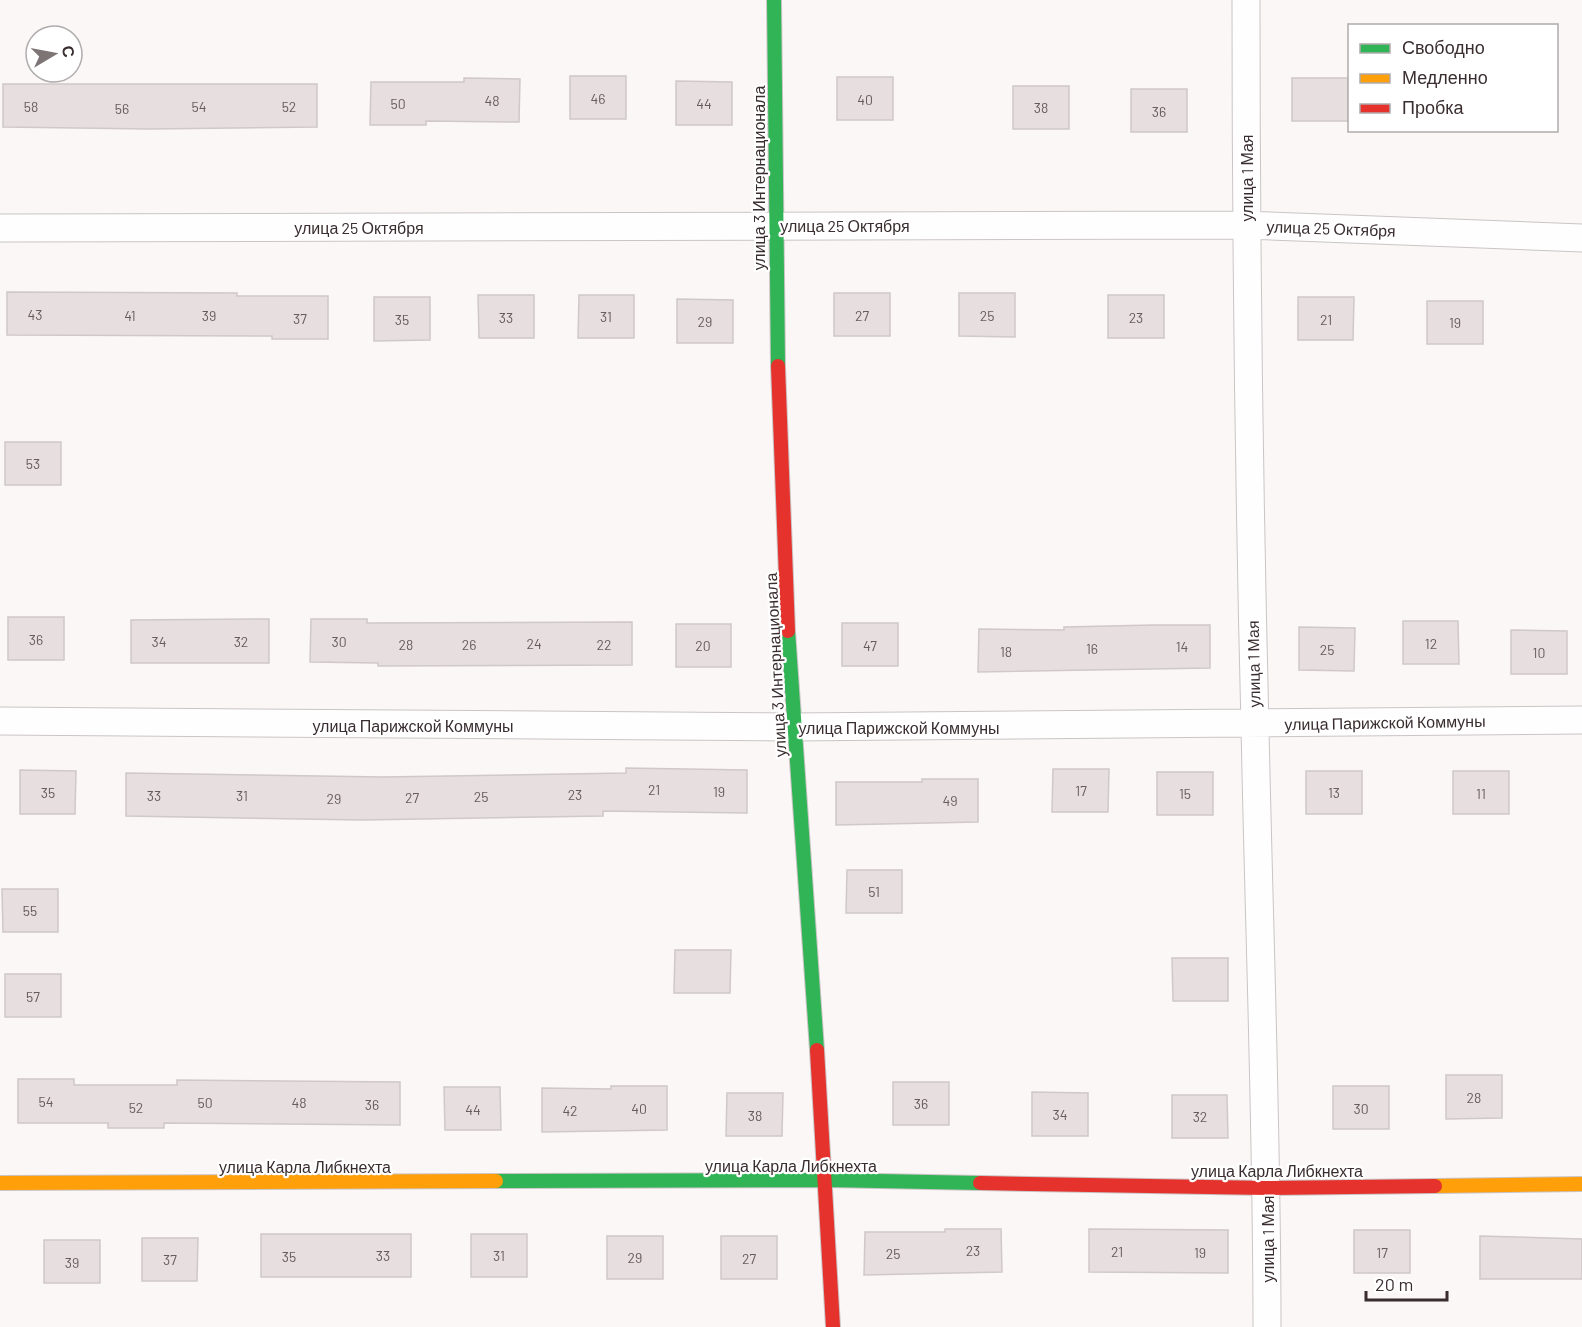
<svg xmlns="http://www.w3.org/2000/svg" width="1582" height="1327" viewBox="0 0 1582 1327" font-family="Barlow,sans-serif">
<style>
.building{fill:#e6dedf;stroke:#d0c8c9;stroke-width:1.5}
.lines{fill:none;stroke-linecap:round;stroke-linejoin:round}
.street-casing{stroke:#cbc4c5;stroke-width:29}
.fast-casing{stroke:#cbc4c5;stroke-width:16}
.slow-casing{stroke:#cbc4c5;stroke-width:16}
.jam-casing{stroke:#cbc4c5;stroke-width:16}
.street{stroke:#fefefe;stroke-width:27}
.fast{stroke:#30b455;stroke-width:14}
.slow{stroke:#ff9f0a;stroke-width:14}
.jam{stroke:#e5322d;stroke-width:14}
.labels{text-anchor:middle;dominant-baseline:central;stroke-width:4.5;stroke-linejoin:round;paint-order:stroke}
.number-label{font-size:14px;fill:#665b5d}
.street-label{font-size:16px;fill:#392d2f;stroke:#fff}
</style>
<rect width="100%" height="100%" fill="#fbf7f7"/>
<path class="building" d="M570,76H626V119H570Z
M837,77H893V120H837Z
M464,78L520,79L519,122L426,121V125H370L371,82H464Z
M1292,78H1348V121H1292Z
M676,81L732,82V125H676Z
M3,84H317V127L150,129L3,127Z
M1013,86H1069V129H1013Z
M1131,89H1187V132H1131Z
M7,292L237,293V296H328V339H272V336L7,335Z
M834,293H890V336H834Z
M959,293H1015V337L959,336Z
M478,295H534V338H479Z
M579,295H634V338H578Z
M1108,295H1164V338H1108Z
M374,297H430V340L374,341Z
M1298,297H1354L1353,340H1298Z
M677,299L733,300V343H677Z
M1427,301H1483V344H1427Z
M5,442H61V485H5Z
M8,617H64V660H8Z
M269,619V663H131V620Z
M311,619H367V623L632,622V665L378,666V663L310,662Z
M1403,621H1458L1459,664H1403Z
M842,623H898V666H842Z
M676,624H731V667H676Z
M1154,625H1210V668L978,672L979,629L1064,630V627Z
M1299,627L1355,628L1354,671L1299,670Z
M1511,630L1567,631V674H1511Z
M626,768L747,770V813L603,811V816L362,820L126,816V773L383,777L626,773Z
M1053,769H1109L1108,812H1052Z
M20,770L76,771L75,814H20Z
M1306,771H1362V814H1306Z
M1453,771H1509V814H1453Z
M1157,772H1213V815H1157Z
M922,779H978V822L836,825V782H922Z
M847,870H902V913H846Z
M2,889H58V932H3Z
M675,950H731L730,993H674Z
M1172,958H1228V1001H1173Z
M5,974H61V1017H5Z
M1446,1075H1502V1118L1446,1119Z
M18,1079H74V1085H177V1080L400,1082V1125L164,1123V1128H108V1123H18Z
M893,1082H949V1125H893Z
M611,1086H667V1130L542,1132V1088L611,1089Z
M1333,1086H1389V1129H1333Z
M444,1087H500L501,1130H445Z
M1032,1092L1088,1093V1136H1032Z
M727,1093H783L782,1136H726Z
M1172,1095H1227L1228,1138H1172Z
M945,1229H1001L1002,1272L864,1275L865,1232H945Z
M1089,1229L1228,1230V1273L1089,1272Z
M1354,1230H1410V1273H1354Z
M261,1234H411V1277H261Z
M471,1234H527V1277H471Z
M607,1236H663V1279H607Z
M721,1236H777V1279H721Z
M1480,1236L1582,1239V1279H1480Z
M142,1238H198L197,1281H142Z
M44,1240H100V1283H44Z"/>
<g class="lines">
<defs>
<path id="street" d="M1246,0C1246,242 1249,485 1255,727C1259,927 1267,1127 1267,1327
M0,228L1246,225L1582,238
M0,721L793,727L1582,720"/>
<path id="fast" d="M774,0L778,366
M788,631L817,1050
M496,1181L827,1180L980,1183"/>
<path id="slow" d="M0,1183L496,1181
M1435,1186L1582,1184"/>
<path id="jam" d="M778,366L788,631
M817,1050L833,1327
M980,1183L1267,1188L1435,1186"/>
</defs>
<use href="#street" class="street-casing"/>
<use href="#fast" class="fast-casing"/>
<use href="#slow" class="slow-casing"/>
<use href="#jam" class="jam-casing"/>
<use href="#street" class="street"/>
<use href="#fast" class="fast"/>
<use href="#slow" class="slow"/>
<use href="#jam" class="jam"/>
</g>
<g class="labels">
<g class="number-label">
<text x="598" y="98">46</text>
<text x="865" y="99">40</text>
<text x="492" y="100">48</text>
<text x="398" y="103">50</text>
<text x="704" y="103">44</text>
<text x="31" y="106">58</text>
<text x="199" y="106">54</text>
<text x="289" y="106">52</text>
<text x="1041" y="107">38</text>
<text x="122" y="108">56</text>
<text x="1159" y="111">36</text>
<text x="35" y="314">43</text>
<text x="130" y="315">41</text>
<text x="209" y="315">39</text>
<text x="862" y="315">27</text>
<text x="987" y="315">25</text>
<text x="606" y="316">31</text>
<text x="506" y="317">33</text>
<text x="1136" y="317">23</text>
<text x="300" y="318">37</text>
<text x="402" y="319">35</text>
<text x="1326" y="319">21</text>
<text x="705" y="321">29</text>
<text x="1455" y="322">19</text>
<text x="33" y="463">53</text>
<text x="36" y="639">36</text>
<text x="159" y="641">34</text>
<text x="241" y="641">32</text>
<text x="339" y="641">30</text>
<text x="534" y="643">24</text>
<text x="1431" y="643">12</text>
<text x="406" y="644">28</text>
<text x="469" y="644">26</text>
<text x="604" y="644">22</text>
<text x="703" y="645">20</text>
<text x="870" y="645">47</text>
<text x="1182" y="646">14</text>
<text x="1092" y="648">16</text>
<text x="1327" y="649">25</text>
<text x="1006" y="651">18</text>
<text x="1539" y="652">10</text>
<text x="654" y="789">21</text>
<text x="1081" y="790">17</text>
<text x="719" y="791">19</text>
<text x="48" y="792">35</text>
<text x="1334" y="792">13</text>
<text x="1185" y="793">15</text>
<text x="1481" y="793">11</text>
<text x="575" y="794">23</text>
<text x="154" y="795">33</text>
<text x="242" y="795">31</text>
<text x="481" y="796">25</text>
<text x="412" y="797">27</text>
<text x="334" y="798">29</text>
<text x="950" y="800">49</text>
<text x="874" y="891">51</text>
<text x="30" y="910">55</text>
<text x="33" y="996">57</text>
<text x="1474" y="1097">28</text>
<text x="46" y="1101">54</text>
<text x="205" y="1102">50</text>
<text x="299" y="1102">48</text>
<text x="921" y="1103">36</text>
<text x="372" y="1104">36</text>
<text x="136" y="1107">52</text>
<text x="639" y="1108">40</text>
<text x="1361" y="1108">30</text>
<text x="473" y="1109">44</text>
<text x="570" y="1110">42</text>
<text x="1060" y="1114">34</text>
<text x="755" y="1115">38</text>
<text x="1200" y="1116">32</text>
<text x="973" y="1250">23</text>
<text x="1117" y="1251">21</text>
<text x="1200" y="1252">19</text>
<text x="1382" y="1252">17</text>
<text x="893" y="1253">25</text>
<text x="383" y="1255">33</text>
<text x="499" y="1255">31</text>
<text x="289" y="1256">35</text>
<text x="635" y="1257">29</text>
<text x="749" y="1258">27</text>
<text x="170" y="1259">37</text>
<text x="72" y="1262">39</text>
</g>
<g class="street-label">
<text transform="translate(758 178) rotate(-90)">улица 3 Интернационала</text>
<text transform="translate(1246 178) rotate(-90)">улица 1 Мая</text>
<text x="845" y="225">улица 25 Октября</text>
<text x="359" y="227">улица 25 Октября</text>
<text transform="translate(1331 228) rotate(2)">улица 25 Октября</text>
<text transform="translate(1253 664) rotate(-91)">улица 1 Мая</text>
<text transform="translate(775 665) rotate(-93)">улица 3 Интернационала</text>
<text transform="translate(1385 722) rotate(-1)">улица Парижской Коммуны</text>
<text x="413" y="725">улица Парижской Коммуны</text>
<text x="899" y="727">улица Парижской Коммуны</text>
<text x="791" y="1165">улица Карла Либкнехта</text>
<text x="305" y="1166">улица Карла Либкнехта</text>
<text x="1277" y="1170">улица Карла Либкнехта</text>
<text transform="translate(1267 1239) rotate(-90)">улица 1 Мая</text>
</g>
</g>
<rect x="1348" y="24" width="210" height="108" fill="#ffffff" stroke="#b0abac" stroke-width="1.5"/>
<rect x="1360" y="44" width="30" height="9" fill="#30b455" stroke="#b0abac" stroke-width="1.5"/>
<text x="1402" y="54" font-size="18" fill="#392d2f">Свободно</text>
<rect x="1360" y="74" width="30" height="9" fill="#ff9f0a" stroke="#b0abac" stroke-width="1.5"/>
<text x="1402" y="84" font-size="18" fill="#392d2f">Медленно</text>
<rect x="1360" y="104" width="30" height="9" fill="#e5322d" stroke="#b0abac" stroke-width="1.5"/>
<text x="1402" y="114" font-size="18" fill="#392d2f">Пробка</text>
<g transform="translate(54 54) rotate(80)"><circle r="28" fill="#ffffff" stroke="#b0abac" stroke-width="1.5"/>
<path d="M0-4.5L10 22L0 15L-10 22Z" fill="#7d7475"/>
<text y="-9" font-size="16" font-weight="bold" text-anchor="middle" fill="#392d2f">С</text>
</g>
<path d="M1366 1291v9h81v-9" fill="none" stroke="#392d2f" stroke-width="3"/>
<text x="1375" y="1291" font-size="18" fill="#392d2f" stroke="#ffffff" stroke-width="4.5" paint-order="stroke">20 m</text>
</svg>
